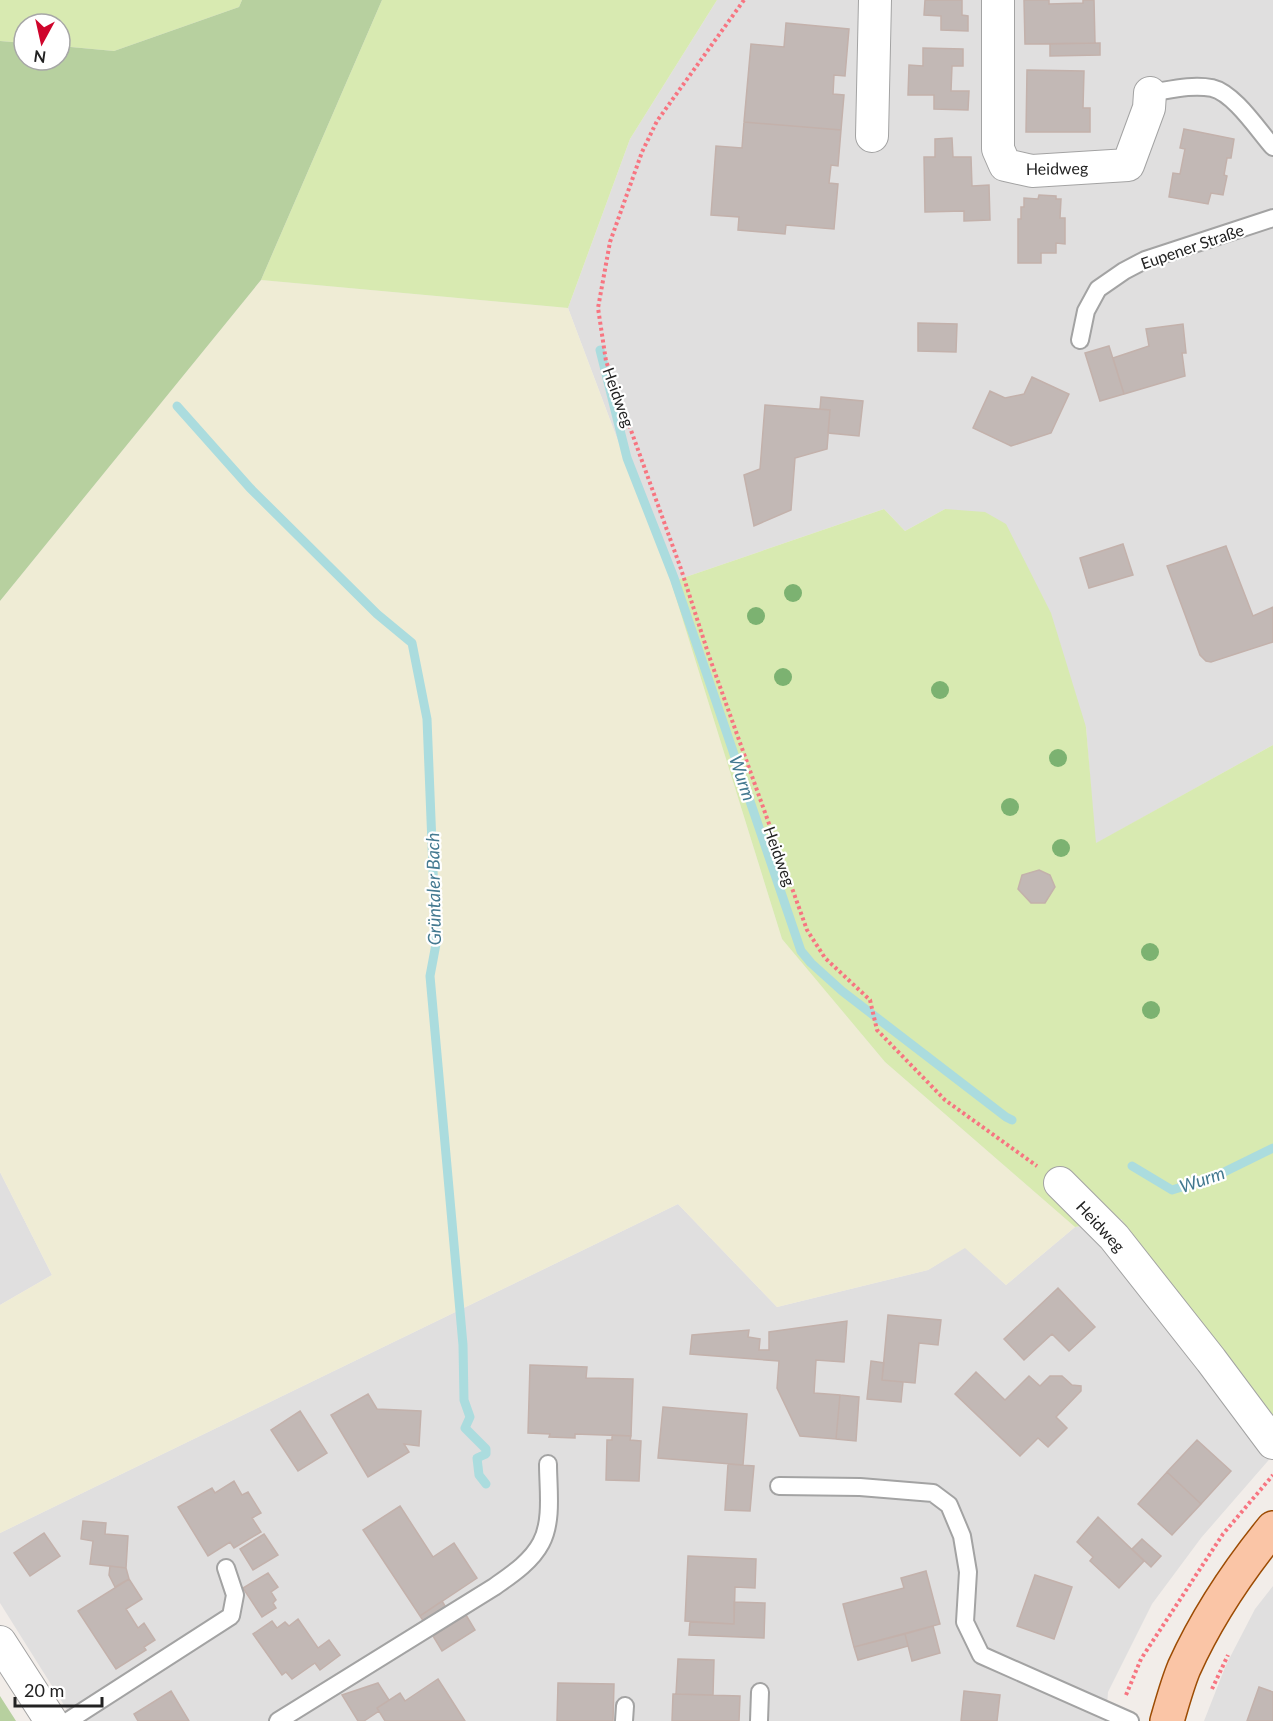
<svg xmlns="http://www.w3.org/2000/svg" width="1273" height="1721" viewBox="0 0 1273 1721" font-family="Lato,sans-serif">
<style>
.residential{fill:#e0dfdf}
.farmland{fill:#efecd5}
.grass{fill:#d8eab1}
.forest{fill:#b7d09f}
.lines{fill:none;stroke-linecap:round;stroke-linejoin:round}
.stream{stroke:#abdcde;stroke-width:9}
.building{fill:#c2b8b5;stroke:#c3b1ab;stroke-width:1.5}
.lane-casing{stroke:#a3a3a3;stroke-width:20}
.street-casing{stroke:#a3a3a3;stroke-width:34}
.primary-casing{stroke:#9c4c04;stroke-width:36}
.path{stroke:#f77581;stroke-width:4;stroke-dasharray:3 3;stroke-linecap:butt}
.lane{stroke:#fff;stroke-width:16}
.street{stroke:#fff;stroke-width:32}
.primary{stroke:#fac5a6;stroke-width:33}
.tree{fill:#7cb271}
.labels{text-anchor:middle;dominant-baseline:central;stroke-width:4.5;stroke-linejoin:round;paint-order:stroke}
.street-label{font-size:16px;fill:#222;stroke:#fff}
.water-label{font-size:18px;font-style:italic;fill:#437990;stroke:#fff}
</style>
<rect width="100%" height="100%" fill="#f2ede9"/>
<path class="residential" d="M717,0H1273V745L1095,844L1086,727L945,509L905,531L884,509L671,582L568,308L630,139Z
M0,1172L52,1275L0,1305Z
M678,1204L777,1307L928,1270L965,1247L1006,1285L1075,1227L1121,1219L1273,1431V1455L1201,1538L1152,1604L1108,1692L1106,1721H74L0,1603V1533Z
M1273,1586V1721H1204L1226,1665L1255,1609Z"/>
<path class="farmland" d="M261,280L568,308L671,582L782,939L885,1062L1075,1227L1006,1285L965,1248L928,1270L777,1307L678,1204L0,1533V1305L52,1275L0,1172V601Z"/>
<path class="grass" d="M0,0H242L239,7L114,51L60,46V24H24V43L0,41Z
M382,0H717L630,139L568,308L261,280Z
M884,509L905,531L945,509L985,512L1006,524L1051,613L1086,727L1096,843L1273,745V1431L1121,1219L1075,1227L885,1062L782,939L671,582Z"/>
<path class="forest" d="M242,0H382L261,280L0,601V41L24,43V60H60V46L114,51L239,7Z
M0,1696L16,1721H0Z"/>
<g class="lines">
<path class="stream" d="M600,350L627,458L674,578L801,951L811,963L842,991L1006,1117L1012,1120
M177,406L250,488L377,614L412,643L427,719L436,944L430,976L463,1345L464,1400L470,1417L465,1428L486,1449V1454L477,1458L479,1475L486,1484
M1132,1166L1172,1190L1214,1177L1273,1148"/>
</g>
<path class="building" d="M925,0H962V15L968,16V31L941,30V16L924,15Z
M1024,0H1049V4L1083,3V0H1094L1095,43L1025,44Z
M786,23L849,29L845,76L834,75L833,94L844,95L841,130L744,122L751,44L784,47Z
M1100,43V55L1050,56V44Z
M923,48L963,49V66H952L951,91H969L968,110L934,109V95H908L909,65L923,66Z
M1027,70L1084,71L1083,108H1090V132H1026Z
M744,122L841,130L838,166L831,165L829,183L838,184L834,229L786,225L785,234L738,230L739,217L711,215L716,146L742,148Z
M1184,129L1234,139L1231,158H1227L1224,175L1227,176L1223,195L1211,193L1208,204L1169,197L1173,173L1180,174L1185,149L1180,148Z
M952,138L953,157H971L972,186L989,185L990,220L964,221V211L925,212L924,157H935V139Z
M1039,195L1056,196V199H1061L1060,218H1065V244L1056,243V253H1041V263H1018V219H1021V207H1024V198L1038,199Z
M918,323L957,324L956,352L918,351Z
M1183,324L1186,353H1182L1185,376L1124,394L1113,358L1149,346L1146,329Z
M1109,346L1124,394L1100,401L1085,353Z
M1032,377L1069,394L1051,433L1011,446L973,428L990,391L1005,398L1024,394Z
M821,397L863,401L859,436L828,433L830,410L820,409Z
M765,405L830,410L827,449L795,458L791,510L754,526L744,475L760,469Z
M1123,544L1133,575L1089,588L1080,558Z
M1226,546L1253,616L1273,607V642L1211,662L1206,661L1200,655L1167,566Z
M1039,870L1050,875L1055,887L1045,903H1031L1018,889L1022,875Z
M1058,1288L1095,1327L1069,1351L1052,1334L1024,1360L1004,1339Z
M888,1315L941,1320L938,1345L919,1343L915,1383L882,1380Z
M847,1321L844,1362L816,1360L814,1393L840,1395L836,1439L800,1436L777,1388L779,1361L690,1354L692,1335L749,1330L748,1337L760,1339L759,1350H769V1332Z
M871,1361L884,1363L882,1380L903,1382L901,1402L867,1399Z
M530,1365L587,1367L586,1378L633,1379L631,1436L575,1434V1438L549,1437L550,1434L528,1433Z
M976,1372L1005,1400L1029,1376L1040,1386L1050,1376H1062L1072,1385L1081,1386V1391L1056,1417L1067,1428L1048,1447L1038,1438L1020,1456L955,1394Z
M368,1394L377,1409L421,1411L419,1446L404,1444L409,1452L368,1477L331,1415Z
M840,1395L859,1397L856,1441L836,1439Z
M663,1407L747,1414L743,1465L658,1458Z
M300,1411L327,1453L298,1471L271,1430Z
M612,1435L631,1436L630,1440L641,1441L639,1481L606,1480L607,1440H612Z
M1197,1440L1231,1471L1201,1504L1167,1472Z
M728,1464L754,1466L750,1511L725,1510Z
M1167,1472L1201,1504L1172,1535L1138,1504Z
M234,1481L242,1495L248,1492L261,1513L252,1518L261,1532L234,1548L230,1542L208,1556L178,1507L212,1488L215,1493Z
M400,1506L433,1557L454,1543L477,1578L420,1616L363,1530Z
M1098,1517L1144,1561L1119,1588L1090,1561L1093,1557L1077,1542Z
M83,1521L106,1523L105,1534L128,1536L126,1568L90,1564L93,1541L81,1539Z
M44,1533L60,1556L30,1576L14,1553Z
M264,1534L278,1555L253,1570L240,1549Z
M1142,1539L1161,1556L1151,1567L1132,1549Z
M688,1556L756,1559L755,1588L735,1587L734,1624L685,1621Z
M110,1566L126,1568L129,1579L115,1587L109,1575Z
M926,1571L940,1624L854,1647L843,1604L904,1588L901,1578Z
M268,1573L278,1587L271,1592L276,1600L273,1603L276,1608L262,1617L243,1588Z
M1035,1575L1072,1587L1054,1639L1017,1626Z
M129,1579L142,1599L126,1609L138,1628L144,1623L155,1640L144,1647L146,1650L116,1669L78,1611Z
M442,1601L448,1611L426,1625L420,1616Z
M734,1602L765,1603L764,1638L689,1635L690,1622L734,1624Z
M466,1615L475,1630L442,1651L433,1636Z
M298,1619L318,1648L329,1640L340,1655L320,1670L315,1663L292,1679L286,1672L282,1675L253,1634L272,1621L277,1628L285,1622L289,1626Z
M933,1626L940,1653L912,1661L905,1634Z
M905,1634L908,1646L858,1660L854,1647Z
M678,1659L714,1660L713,1695L676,1694Z
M438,1679L465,1721H385L377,1708L400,1693L405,1701Z
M378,1683L389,1700L377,1708L379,1711L364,1721H358L342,1695Z
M558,1683L614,1684L613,1721H557Z
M1259,1687L1273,1692V1721H1247Z
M171,1691L189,1721H138L134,1714Z
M964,1691L1000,1695L997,1721H961Z
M673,1694L740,1696L739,1721H672Z"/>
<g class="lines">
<defs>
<path id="lane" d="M1150,93C1170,90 1191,84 1212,88C1234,93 1258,130 1273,147
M1080,340L1086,311L1098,289L1124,271L1145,260L1273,218
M779,1486L860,1487L933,1493L949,1505L962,1536L968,1572L965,1622L981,1655L1130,1721
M68,1721L231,1616L235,1595L226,1568
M278,1721L494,1587C511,1575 531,1562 541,1543C553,1521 548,1488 548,1464
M624,1721L625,1706
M759,1721L760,1692"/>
<path id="street" d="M998,0V149L1005,165L1032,171L1128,165L1149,108L1150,93
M872,136L875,0
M1060,1183L1114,1237L1211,1360L1273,1443
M0,1642L51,1721"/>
<path id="primary" d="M1167,1721C1172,1704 1177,1685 1184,1668C1207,1617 1238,1571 1273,1528"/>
</defs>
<use href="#lane" class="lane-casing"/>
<use href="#street" class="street-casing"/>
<use href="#primary" class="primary-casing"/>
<path class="path" d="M744,0L657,121L642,152L610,242L598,308L606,361L681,569L709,656L807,930L825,958L870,1000L877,1030L945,1100L1037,1166
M1212,1689L1228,1655
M1126,1695L1141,1659L1223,1534L1273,1475"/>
<use href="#lane" class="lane"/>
<use href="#street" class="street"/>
<use href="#primary" class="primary"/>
</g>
<g class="tree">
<circle cx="793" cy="593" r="9"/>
<circle cx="756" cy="616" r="9"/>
<circle cx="783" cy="677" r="9"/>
<circle cx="940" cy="690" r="9"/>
<circle cx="1058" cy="758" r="9"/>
<circle cx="1010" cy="807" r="9"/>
<circle cx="1061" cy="848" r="9"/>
<circle cx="1150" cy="952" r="9"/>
<circle cx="1151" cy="1010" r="9"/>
</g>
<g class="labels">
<g class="street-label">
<text transform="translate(1057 168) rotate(-1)">Heidweg</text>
<text transform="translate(1192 246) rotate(-19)">Eupener Straße</text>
<text transform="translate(619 397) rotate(70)">Heidweg</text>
<text transform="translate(780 856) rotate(70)">Heidweg</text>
<text transform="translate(1101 1226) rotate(47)">Heidweg</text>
</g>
<g class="water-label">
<text transform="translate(743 778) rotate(71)">Wurm</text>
<text transform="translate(433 889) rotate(-91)">Grüntaler Bach</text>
<text transform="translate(1202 1179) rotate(-19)">Wurm</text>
</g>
</g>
<g transform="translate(42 42) rotate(188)"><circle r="28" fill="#ffffff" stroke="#a7a7a7" stroke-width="1.5"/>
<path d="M0-4.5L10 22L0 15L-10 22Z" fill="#cf052c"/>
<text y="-9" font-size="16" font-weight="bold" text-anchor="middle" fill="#222222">N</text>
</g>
<path d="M15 1697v9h87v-9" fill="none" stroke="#222222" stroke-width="3"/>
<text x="24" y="1697" font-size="18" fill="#222222" stroke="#ffffff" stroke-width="4.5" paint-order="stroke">20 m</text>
</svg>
